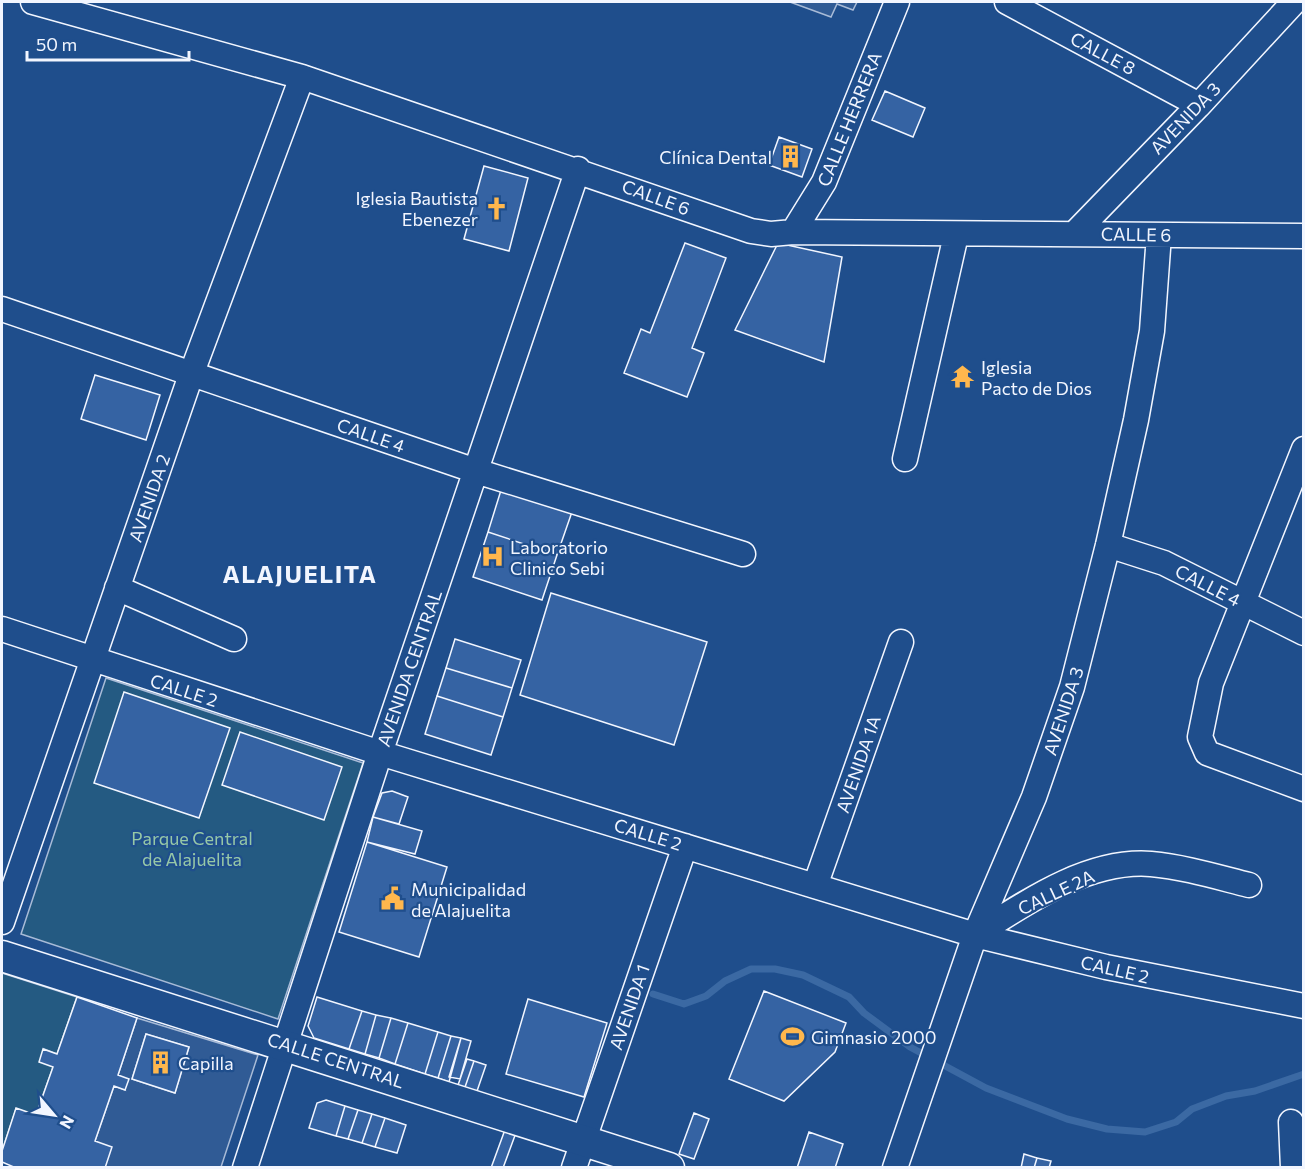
<svg xmlns="http://www.w3.org/2000/svg" width="1305" height="1169" viewBox="0 0 1305 1169" font-family="Commissioner,sans-serif">
<style>
.green{fill:#245a82;stroke:#a8bbd7;stroke-width:1.5}
.parking{fill:#305b95;stroke:#a8bbd7;stroke-width:1.5;fill-rule:evenodd}
.lines{fill:none;stroke-linecap:round;stroke-linejoin:round}
.stream{stroke:#3b69a3;stroke-width:7}
.building{fill:#3563a3;stroke:#f2f6ff;stroke-width:1.5}
.minor-casing{stroke:#f2f6ff;stroke-width:27}
.major-casing{stroke:#f2f6ff;stroke-width:33}
.minor{stroke:#1f4e8c;stroke-width:24}
.major{stroke:#1f4e8c;stroke-width:30}
.labels{text-anchor:middle;dominant-baseline:central;stroke-width:4.5;stroke-linejoin:round;paint-order:stroke}
.street-label{font-size:18px;fill:#f2f6ff;stroke:#1f4e8c}
.poi-label{font-size:18px;fill:#f2f6ff;stroke:#1f4e8c;text-anchor:start}
.park-label{font-size:18px;fill:#97c8a6;stroke:#1f4e8c}
.district-label{font-size:24px;font-weight:bold;letter-spacing:1.5px;fill:#f2f6ff;stroke:#1f4e8c}
</style>
<rect width="100%" height="100%" fill="#1f4e8c"/>
<path class="green" d="M106,678L363,763L278,1019L21,934Z
M2,973L77,997L57,1054L44,1049L53,1067L36,1115L16,1109L2,1151Z"/>
<path class="parking" d="M790,2H857L853,10L837,4L831,17Z
M137,1018L258,1055L221,1167H105L95,1141L114,1086L125,1090L118,1075ZM146,1034L189,1047L175,1093L132,1079Z"/>
<g class="lines">
<path class="stream" d="M653,994L684,1004L706,996L725,981L751,969H775L803,975L849,997L864,1013L910,1047L986,1088L1067,1119L1107,1129L1145,1132L1176,1122L1192,1109L1226,1096L1255,1091L1304,1074"/>
</g>
<path class="building" d="M885,91L925,108L913,137L872,120Z
M779,137L812,149L802,177L769,165Z
M484,166L528,178L509,251L464,239Z
M685,243L726,258L692,348L704,353L687,397L624,373L641,329L650,333Z
M778,243L842,257L824,362L735,330Z
M95,375L160,395L146,440L81,419Z
M502,487L573,509L557,555L488,532Z
M488,532L557,555L542,600L473,577Z
M551,593L707,642L674,745L520,695Z
M455,639L521,660L512,688L446,668Z
M446,668L512,688L503,717L437,696Z
M124,692L230,728L199,818L94,783Z
M437,696L503,717L491,755L425,734Z
M240,732L342,767L324,820L222,785Z
M392,791L408,797L399,824L373,817L382,793Z
M373,817L422,831L415,854L367,842Z
M367,842L447,867L419,957L339,932Z
M764,991L846,1023L835,1052L784,1101L729,1079Z
M77,997L137,1018L118,1075L129,1079L125,1090L114,1086L95,1141L112,1147L105,1168H16L2,1162V1151L16,1108L36,1115L53,1067L39,1062L43,1049L57,1054Z
M317,997L362,1011L349,1049L314,1038L308,1026Z
M528,999L607,1023L584,1097L506,1074Z
M362,1011L376,1015L365,1054L349,1049Z
M376,1015L391,1018L379,1058L365,1054Z
M391,1018L408,1023L395,1064L379,1058Z
M408,1023L438,1032L425,1074L395,1064Z
M438,1032L451,1036L438,1078L425,1074Z
M146,1034L189,1047L175,1093L132,1079Z
M451,1036L461,1038L449,1082L438,1078Z
M461,1038L471,1041L460,1079L449,1077Z
M467,1059L474,1061L464,1090L457,1088Z
M474,1061L486,1065L476,1094L464,1090Z
M326,1100L345,1106L336,1136L309,1128L317,1103Z
M345,1106L358,1110L348,1139L336,1136Z
M358,1110L372,1114L362,1143L348,1139Z
M694,1113L709,1119L694,1159L679,1154Z
M372,1114L385,1118L375,1147L362,1143Z
M385,1118L406,1125L397,1153L375,1147Z
M506,1127L517,1130L503,1168H491Z
M809,1132L843,1144L835,1168H797Z
M1024,1154L1037,1158L1034,1168H1021Z
M1037,1158L1051,1161L1049,1168H1034Z"/>
<g class="lines">
<defs>
<path id="minor" d="M33,2L302,77L751,231L771,234L793,232L1304,236
M1007,2L1199,105
M793,232L824,182L897,2
M1075,233L1199,105L1294,2
M2,309L476,471L743,554
M1304,449L1211,683L1200,737L1207,753L1304,789
M905,459L956,235
M1108,545L1164,563L1304,633
M117,588L234,639
M2,629L380,753L975,935L1106,967L1304,1006
M815,886L901,642
M2,922L191,375L302,77
M975,935C1025,903 1088,859 1151,864C1184,867 1217,877 1249,885
M1291,1122L1293,1168
M245,1168L380,753L578,169
M574,1168L685,846
M895,1168L975,935L1034,797L1072,687L1108,545L1136,420L1152,331L1159,235"/>
<path id="major" d="M2,956L669,1168"/>
</defs>
<use href="#minor" class="minor-casing"/>
<use href="#major" class="major-casing"/>
<use href="#minor" class="minor"/>
<use href="#major" class="major"/>
</g>
<defs>
<symbol id="building-bare" viewBox="-9 -9 18 18"><path d="M-4-6H4V6H1V3H-1V6H-4ZM-2.5-4.3h1.7v1.8h-1.7ZM.8-4.3h1.7v1.8H.8ZM-2.5-1h1.7V.8h-1.7ZM.8-1h1.7V.8H.8Z" fill="#ffb74d" stroke="#1f4e8c" stroke-width="2.5" paint-order="stroke"/></symbol>
<symbol id="church-bare" viewBox="-9 -9 18 18"><path d="M-1.2-6h2.4v3.5h3.3v2.4h-3.3V6h-2.4V-.1h-3.3v-2.4h3.3Z" fill="#ffb74d" stroke="#1f4e8c" stroke-width="2.5" paint-order="stroke"/></symbol>
<symbol id="temple-bare" viewBox="-9 -9 18 18"><path d="M0-6L5-2H3V0L6.5 2.5H4V6H1.5V3h-3V6H-4V2.5H-6.5L-3 0V-2H-5Z" fill="#ffb74d" stroke="#1f4e8c" stroke-width="2.5" paint-order="stroke"/></symbol>
<symbol id="hospital-bare" viewBox="-9 -9 18 18"><path d="M-5-5h3v3.5h4V-5h3V5h-3V1.5h-4V5h-3Z" fill="#ffb74d" stroke="#1f4e8c" stroke-width="2.5" paint-order="stroke"/></symbol>
<symbol id="civic-bare" viewBox="-9 -9 18 18"><path d="M-.6-6.5H3V-4.5H.6V-3L4-1V1h2V6H-6V1h2V-1L-.6-3ZM-1.2 2.5V6h2.4V2.5Z" fill="#ffb74d" stroke="#1f4e8c" stroke-width="2.5" paint-order="stroke"/></symbol>
<symbol id="stadium-bare" viewBox="-9 -9 18 18"><path d="M0-5a6.5 5 0 1 0 0 10a6.5 5 0 1 0 0-10ZM-3.5-1.8h7v3.6h-7Z" fill="#ffb74d" stroke="#1f4e8c" stroke-width="2.5" paint-order="stroke"/></symbol>
</defs>
<g fill-rule="evenodd">
<use href="#building-bare" x="774" y="140" width="33" height="33"/>
<use href="#church-bare" x="480" y="192" width="33" height="33"/>
<use href="#temple-bare" x="946" y="360" width="33" height="33"/>
<use href="#hospital-bare" x="476" y="540" width="33" height="33"/>
<use href="#civic-bare" x="376" y="882" width="33" height="33"/>
<use href="#stadium-bare" x="776" y="1020" width="33" height="33"/>
<use href="#building-bare" x="144" y="1046" width="33" height="33"/>
</g>
<g class="labels">
<g class="street-label">
<text transform="translate(1103 53) rotate(28)">CALLE 8</text>
<text transform="translate(1185 118) rotate(-46)">AVENIDA 3</text>
<text transform="translate(849 119) rotate(-68)">CALLE HERRERA</text>
<text transform="translate(656 197) rotate(20)">CALLE 6</text>
<text transform="translate(1136 234) rotate(1)">CALLE 6</text>
<text transform="translate(371 435) rotate(19)">CALLE 4</text>
<text transform="translate(149 498) rotate(-71)">AVENIDA 2</text>
<text transform="translate(1208 585) rotate(27)">CALLE 4</text>
<text transform="translate(409 668) rotate(-71)">AVENIDA CENTRAL</text>
<text transform="translate(184 690) rotate(18)">CALLE 2</text>
<text transform="translate(1063 711) rotate(-72)">AVENIDA 3</text>
<text transform="translate(858 764) rotate(-71)">AVENIDA 1A</text>
<text transform="translate(648 834) rotate(17)">CALLE 2</text>
<text transform="translate(1056 892) rotate(-25)">CALLE 2A</text>
<text transform="translate(1115 969) rotate(13)">CALLE 2</text>
<text transform="translate(629 1007) rotate(-71)">AVENIDA 1</text>
<text transform="translate(336 1060) rotate(18)">CALLE CENTRAL</text>
</g>
<g class="poi-label">
<text x="772" y="157" text-anchor="end">Clínica Dental</text>
<text x="478" y="198" text-anchor="end">Iglesia Bautista<tspan x="478" dy="21">Ebenezer</tspan></text>
<text x="981" y="367">Iglesia<tspan x="981" dy="21">Pacto de Dios</tspan></text>
<text x="510" y="547">Laboratorio<tspan x="510" dy="21">Clinico Sebi</tspan></text>
<text x="411" y="889">Municipalidad<tspan x="411" dy="21">de Alajuelita</tspan></text>
<text x="811" y="1037">Gimnasio 2000</text>
<text x="178" y="1063">Capilla</text>
</g>
<g class="park-label">
<text x="192" y="838">Parque Central<tspan x="192" dy="21">de Alajuelita</tspan></text>
</g>
<g class="district-label">
<text x="300" y="573">ALAJUELITA</text>
</g>
</g>
<rect width="1305" height="1169" fill="none" stroke="#f2f6ff" stroke-width="6"/>
<g transform="translate(54 1115) rotate(119)" stroke="#1f4e8c" stroke-width="4.5" paint-order="stroke">
<path d="M0-4.5L10 22L0 15L-10 22Z" fill="#f2f6ff"/>
<text y="-9" font-size="16" font-weight="bold" text-anchor="middle" fill="#f2f6ff">N</text>
</g>
<path d="M27 51v9h162v-9" fill="none" stroke="#f2f6ff" stroke-width="3"/>
<text x="36" y="51" font-size="18" fill="#f2f6ff" stroke="#1f4e8c" stroke-width="4.5" paint-order="stroke">50 m</text>
</svg>
